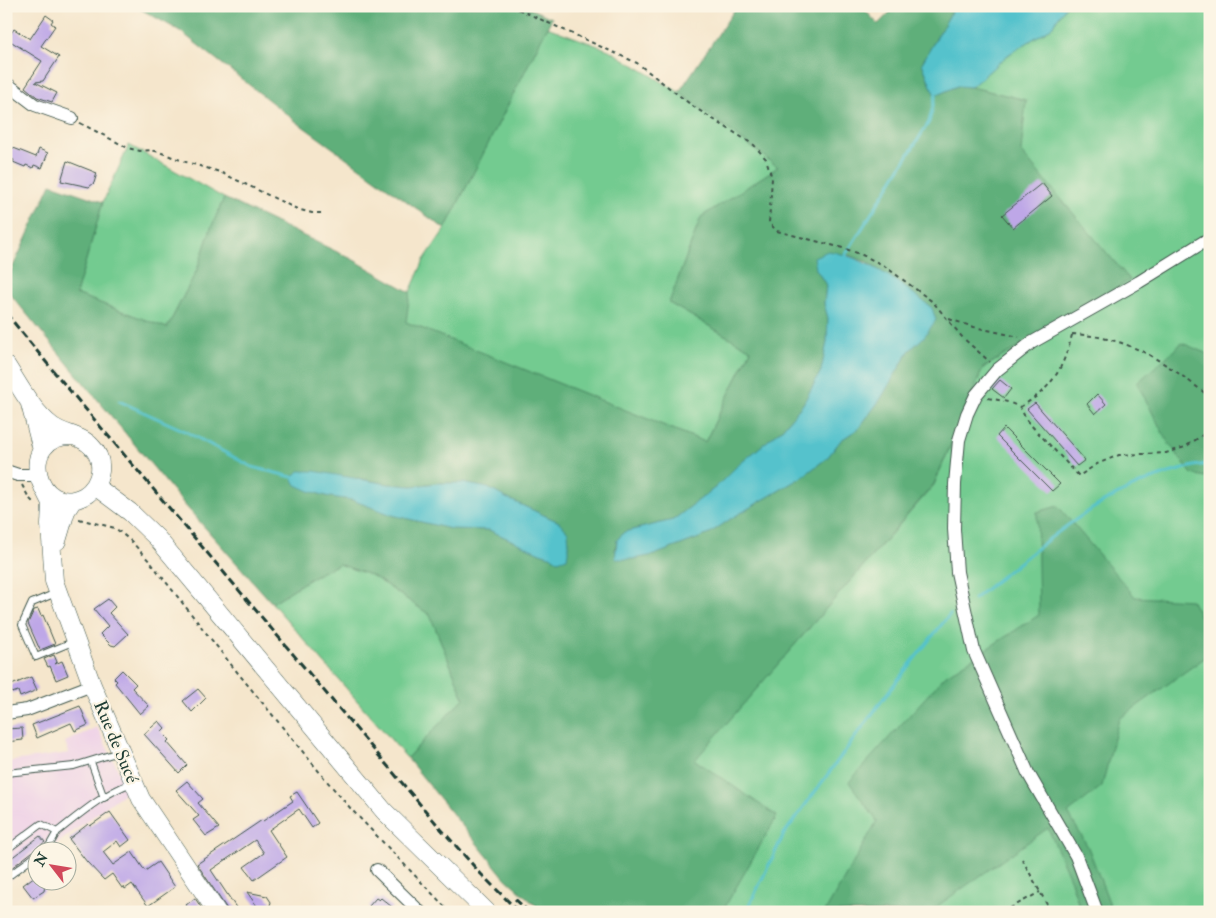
<svg xmlns="http://www.w3.org/2000/svg" width="1216" height="918" viewBox="0 0 1216 918" font-family="'IM FELL Double Pica',serif">
<style>
.built{fill:#eed0e7}
.green{fill:#73cb90;stroke:#498462}
.forest{fill:#5eaf7a;stroke:#3e7657;fill-rule:evenodd}
.water{fill:#55c2cc;stroke:#3a8080}
.lines{fill:none;stroke-linecap:round;stroke-linejoin:round}
.stream{stroke:#55c2cc;stroke-width:3}
.building{fill:#bea7e7}
.lane-casing{stroke:#3f564b;stroke-width:8}
.street-casing{stroke:#3f564b;stroke-width:14}
.secondary-casing{stroke:#3f564b;stroke-width:19}
.path{stroke:#3f564b;stroke-width:2;stroke-dasharray:4 4;stroke-linecap:butt}
.lane{stroke:#fff;stroke-width:6}
.street{stroke:#fff;stroke-width:12}
.secondary{stroke:#fff;stroke-width:18}
.rail{stroke:#1f3d34;stroke-width:3;stroke-dasharray:8 4;stroke-linecap:butt}
.labels{text-anchor:middle;dominant-baseline:central;stroke-width:4.5;stroke-linejoin:round;paint-order:stroke}
.street-label{font-size:18px;fill:#1f3d34;stroke:#fcf5e5}
</style>
<rect width="100%" height="100%" fill="#fcf5e5"/>
<filter id="ink" filterUnits="userSpaceOnUse"><feTurbulence type="fractalNoise" baseFrequency=".02" numOctaves="2"/><feDisplacementMap in="SourceGraphic" scale="10" xChannelSelector="R" yChannelSelector="G"/><feConvolveMatrix kernelMatrix="1 2 1 2 8 2 1 2 1" color-interpolation-filters="sRGB"/></filter>
<filter id="wash" filterUnits="userSpaceOnUse"><feTurbulence type="fractalNoise" baseFrequency=".0096" numOctaves="4" result="noise"/><feDisplacementMap in="SourceGraphic" scale="20" xChannelSelector="R" yChannelSelector="G"/><feGaussianBlur stdDeviation="1.12" result="paint"/><feColorMatrix in="noise" values="0 0 0 0 0 0 0 0 0 0 0 0 0 0 0 0 0 1.4 0 .05"/><feComposite in="paint" operator="in"/></filter>
<g filter="url(#wash)">
<rect width="100%" height="100%" fill="#f5e6cc"/>
<path class="built" d="M97,727L128,790L49,850H38L37,859L6,883V762L69,753L65,742Z"/>
<path class="green" d="M1066,6H1210V912H1110L1109,902L1071,881L1081,912H725L726,905L694,760L934,485L983,368L1130,280L1020,152L1026,100L971,87L1009,54L1051,28Z
M547,27L609,50L679,92L778,167L701,217L669,303L751,350L705,442L405,322L410,292L424,260L445,229Z
M129,145L224,198L211,228L197,270L167,328L76,294L103,202Z
M339,564L373,576L430,615L464,698L407,758L272,603L314,576Z"/>
<path class="forest" d="M135,6H524L552,18L445,229L298,123L180,31Z
M737,6H861L878,24L896,6H955L922,63L935,96L957,86L971,87L1026,100L1021,152L1130,280L983,368L934,484L695,760L777,816L726,905L725,912H543L505,878L407,758L464,698L430,615L373,576L339,564L314,576L272,603L183,503L6,289V282L51,184L103,202L76,294L167,328L197,270L211,228L224,198L352,259L410,292L406,322L705,442L751,350L669,303L701,217L778,167L679,92ZM846,254L867,262L915,295L924,337L909,351L880,400L858,429L841,440L827,458L802,477L732,518L707,535L654,555L633,559L615,551L617,540L624,532L673,520L716,487L736,467L782,429L803,404L821,371L827,342L828,318L824,304L826,285L816,269ZM358,478L388,484L412,486L437,483H463L488,488L506,498L559,522L558,561L553,557L540,553L489,530L451,529L392,515L352,500L330,497L309,491Z
M1182,343L1210,355V478L1192,474L1167,441L1137,383Z
M1058,506L1135,597L1191,600L1210,634V654L1119,719L1102,786L1068,813L1088,847L1109,902L1110,912H1081L1071,881L1048,828L929,912H825L877,821L849,782L945,676L1039,615L1037,512Z"/>
<path class="water" d="M955,6H1066L1051,28L1009,54L971,87L957,86L935,96L922,63Z
M828,251C869,258 900,283 932,308L936,320L924,337L909,351L880,400L858,429L841,440L827,458L802,477L732,518L707,535L654,555L633,559H615L617,540L624,532L673,520L716,487L736,467L782,429L803,404L821,371L827,342L828,318L824,304L826,285L816,269L814,257Z
M299,471H314L388,484L412,486L437,483H463L488,488L506,498L559,522L568,532L569,545L567,558L558,561L553,557L540,553L489,530L451,529L392,515L352,500L330,497L309,491L296,485L292,478Z"/>
<g class="lines">
<path class="stream" d="M846,257V254L929,122L936,94
M119,401L183,430L252,467L296,478
M974,599C1036,549 1097,493 1176,471C1187,468 1199,463 1210,465
M746,912L784,834L889,691L950,614"/>
</g>
<g id="blocks">
<path class="building" d="M46,15L53,20L51,23L55,26L41,46L59,57L43,81L35,82L57,93L52,102L37,97L25,87L42,61L7,39L14,29L30,39Z
M11,147L36,157L39,149L48,153L42,168L34,165L33,168L26,165L25,167L13,162L14,160L8,157Z
M67,161L97,173L94,183L89,187L61,181Z
M1042,183L1052,196L1013,228L1002,215Z
M1000,380L1011,389L1004,398L992,389Z
M1097,394L1106,404L1095,414L1087,404Z
M1035,403L1085,460L1077,466L1027,409Z
M1004,428L1060,484L1052,491L997,436Z
M108,599L115,607L109,613L128,634L115,646L111,645L100,634L108,626L94,609Z
M38,609L41,616L43,615L55,644L40,650L28,623L34,610Z
M54,655L57,662L55,664L62,661L68,675L56,680L50,666L48,667L44,659Z
M122,670L136,684L132,688L149,706L140,714L115,683L117,681L114,678Z
M31,677L37,690L20,697L18,691L12,693L9,686Z
M198,689L206,698L192,712L183,701Z
M80,706L88,725L75,731L71,723L37,738L32,725Z
M159,721L165,728L161,732L169,740L167,742L187,765L179,773L144,734Z
M22,728L23,740L6,742V729Z
M187,781L203,799L198,803L219,828L206,836L193,820L199,816L176,790Z
M297,792L318,823L312,828L299,809L269,830L287,857L254,880L244,867L264,853L255,840L211,870L239,912H229L197,864L262,820L263,821L293,801L290,796Z
M110,812L130,840L121,847L117,841L103,852L113,865L132,852L145,871L158,862L175,887L148,906L132,884L125,889L124,887L122,888L112,874L104,880L87,862L69,839L88,824L90,826Z
M40,836L45,842L6,872V862Z
M35,876L37,880H46L44,891L33,898L23,885Z
M247,892L267,896L271,902L268,912H261Z
M195,898L204,912H191L186,905Z
M376,898L379,900L381,898L392,907L388,912H375L369,906Z"/>
</g>
</g>
<g filter="url(#ink)">
<use href="#blocks" fill-opacity="0" stroke="#3f564b" stroke-width="1"/>
<g class="lines">
<defs>
<path id="lane" d="M56,593L32,603L22,625L36,657L75,641
M91,762L104,798
M6,773L74,766L119,752
M6,850L41,824L57,832C80,814 104,793 132,783
M42,850L49,846L57,832
M6,878L38,854"/>
<path id="street" d="M6,83L35,105L72,118
M6,471L18,475H37
M6,713L27,710L92,685
M377,870L420,912
M1097,912L1076,856L1028,773L974,651L957,572L954,529L955,484L959,440L967,414L976,395L997,370L1031,343L1139,282L1210,238"/>
<path id="secondary" d="M6,365C19,385 32,411 52,426C64,435 82,435 92,447C98,453 101,462 100,471C99,481 93,491 84,496C37,521 14,435 72,436
M30,404L42,450
M95,486L130,512L157,538L384,811L487,912
M43,487L51,503L50,525L54,581L92,685L141,799L217,912
M57,541L66,511L73,500"/>
</defs>
<use href="#lane" class="lane-casing"/>
<use href="#street" class="street-casing"/>
<use href="#secondary" class="secondary-casing"/>
<path class="path" d="M511,6L637,63L694,107L754,145L766,159L772,178L769,223L777,231L843,248L860,254L883,265L933,302L963,338L990,362
M80,123L128,148L140,151L151,150L159,152L186,162L220,172L297,209L312,213H322
M949,319L974,327L1019,337
M1072,334C1131,337 1165,362 1210,397
M988,398L1008,402L1020,407L1027,421L1079,476L1097,464L1119,455L1166,453L1185,447L1210,430
M1020,407C1052,389 1063,369 1072,335
M22,485L29,498L35,504
M79,519L115,528L131,541L151,563L233,667L326,780L352,810L450,912
M1022,859L1051,912
M1003,912L1040,892"/>
<use href="#lane" class="lane"/>
<use href="#street" class="street"/>
<use href="#secondary" class="secondary"/>
<path class="rail" d="M6,313L55,373L441,829L481,874L519,912
M515,899L529,912"/>
</g>
</g>
<g class="labels">
<g class="street-label">
<text transform="translate(116 742) rotate(67)">Rue de Sucé</text>
</g>
</g>
<rect width="1216" height="918" fill="none" stroke="#fcf5e5" stroke-width="25"/>
<g transform="translate(52 866) rotate(301)"><circle r="24" fill="#fcf5e5" stroke="#a4ab9e"/>
<path d="M0-4L9 19L0 12L-9 19Z" fill="#d1495b"/>
<text y="-8" font-size="14" font-weight="bold" text-anchor="middle" fill="#1f3d34">N</text>
</g>
</svg>
